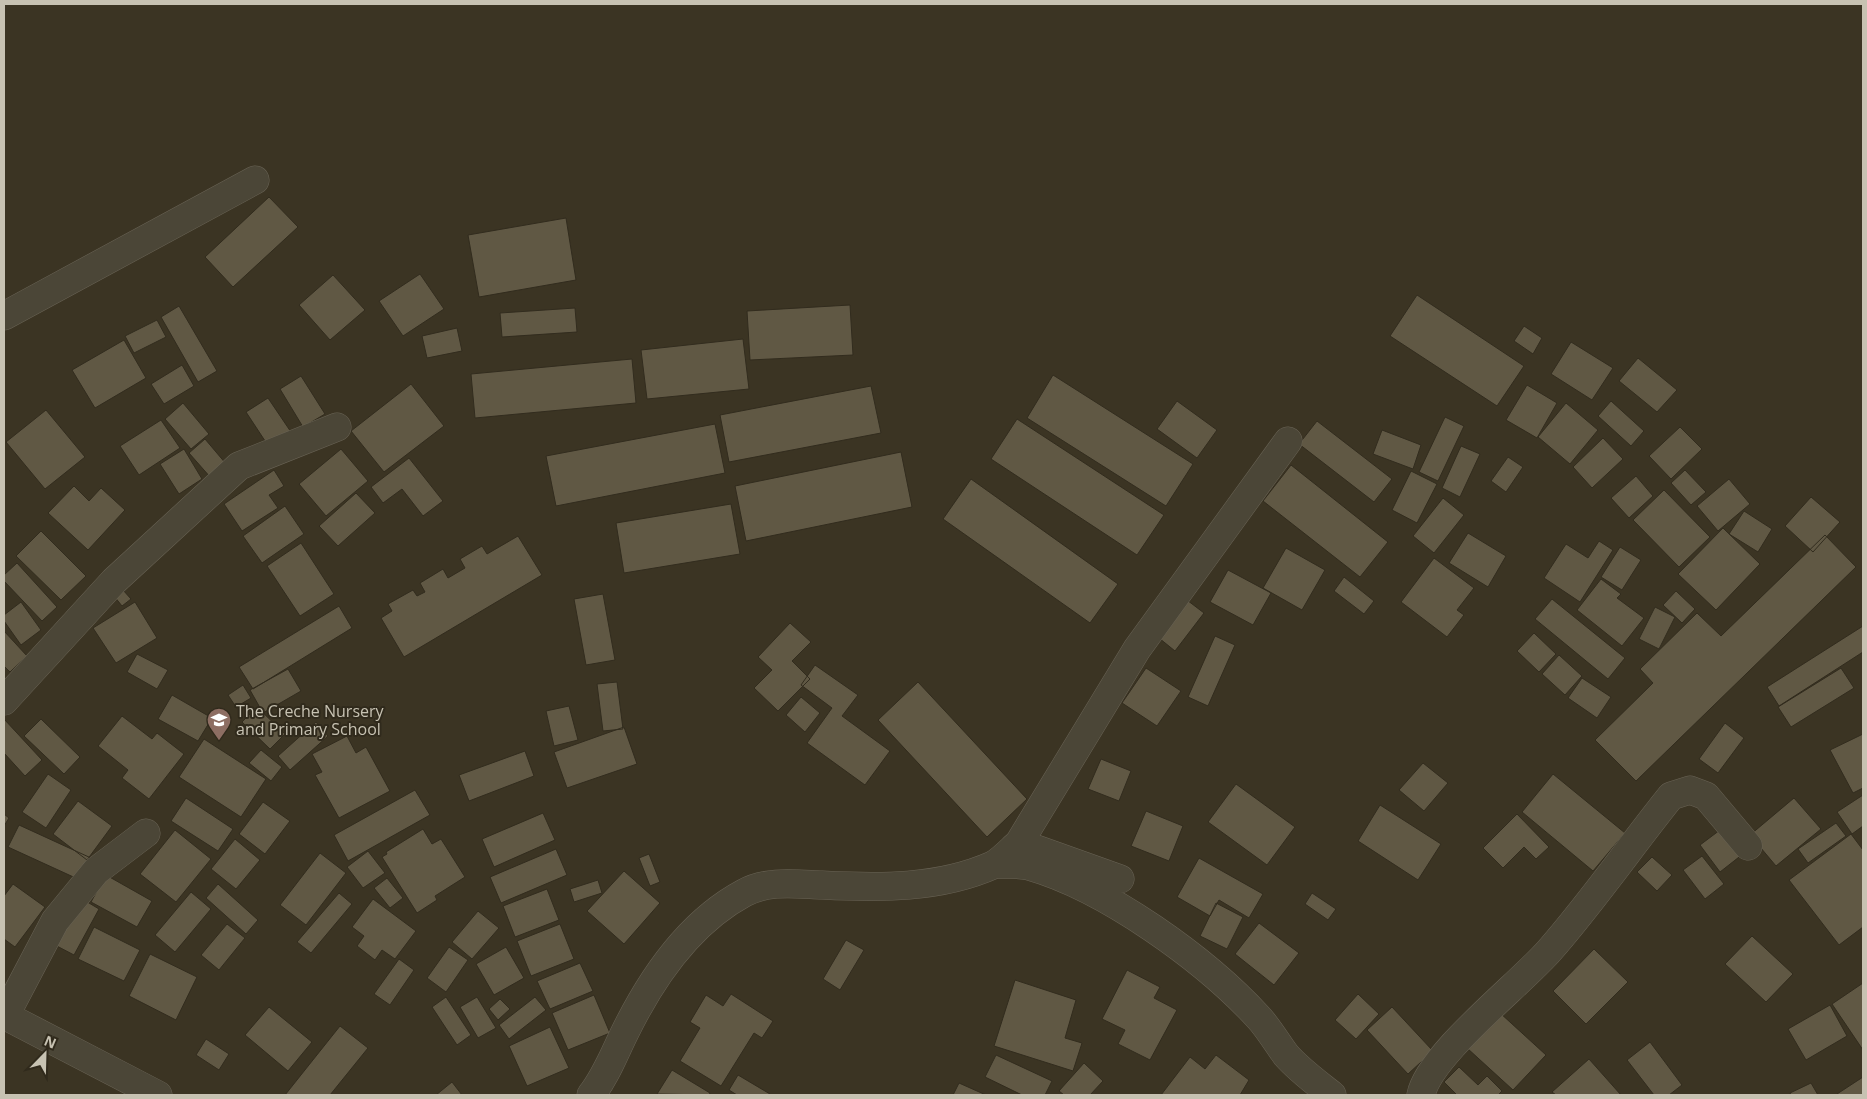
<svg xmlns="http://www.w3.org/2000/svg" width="1867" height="1099" viewBox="0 0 1867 1099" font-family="'Open Sans',sans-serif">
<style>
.building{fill:#605844;stroke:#322c1e}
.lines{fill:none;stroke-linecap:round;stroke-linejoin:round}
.minor-casing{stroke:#696355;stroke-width:29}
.minor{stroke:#4b4637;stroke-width:28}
.labels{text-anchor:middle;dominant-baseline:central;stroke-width:4;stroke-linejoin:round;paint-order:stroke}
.poi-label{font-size:16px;fill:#c7c2b2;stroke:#302a1c;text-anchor:start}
</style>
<rect width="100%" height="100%" fill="#3b3423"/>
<path class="building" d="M269,197L298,227L233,287L205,257Z
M566,218L576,280L479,297L468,235Z
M420,274L444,309L403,336L379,301Z
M333,275L365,310L330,340L299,305Z
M1417,295L1524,366L1497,406L1390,336Z
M850,305L853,355L750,360L747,311Z
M179,306L217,371L198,382L161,317Z
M575,308L577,332L502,337L500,313Z
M157,320L166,337L134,353L125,336Z
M1524,326L1542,338L1533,354L1514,341Z
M457,328L462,351L427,358L422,336Z
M743,339L749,389L647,399L641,350Z
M124,340L146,378L95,408L72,370Z
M1571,342L1613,368L1592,400L1551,374Z
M1638,358L1677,390L1657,412L1619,381Z
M632,359L636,403L475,418L471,374Z
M182,365L194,386L164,404L151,384Z
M1053,375L1193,464L1166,506L1027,418Z
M301,376L325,414L303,427L280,389Z
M411,384L444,426L384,472L351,431Z
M1527,385L1557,403L1537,438L1506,420Z
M871,386L881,433L729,462L720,415Z
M268,398L293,435L271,450L246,412Z
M1177,401L1217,430L1197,458L1157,429Z
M1611,401L1644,431L1631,446L1598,416Z
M183,403L209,434L191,449L165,419Z
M1566,403L1598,430L1570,464L1538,437Z
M46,410L85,457L45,489L6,442Z
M1445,417L1464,426L1438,481L1419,472Z
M1017,419L1164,515L1137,555L991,459Z
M161,420L180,448L139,475L120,446Z
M1317,421L1392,479L1374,502L1299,444Z
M715,424L725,473L556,506L546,456Z
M1680,427L1702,449L1671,479L1649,456Z
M1382,430L1421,445L1413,469L1373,454Z
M1603,438L1623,459L1592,488L1573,467Z
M205,439L227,465L211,478L189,453Z
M1461,446L1480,454L1460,497L1442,488Z
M184,449L202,479L179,494L160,464Z
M341,449L368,481L326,516L299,484Z
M901,452L912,507L746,541L735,486Z
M1508,457L1523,467L1506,492L1491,481Z
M409,458L443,501L423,516L402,489L383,503L371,487Z
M1291,465L1388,542L1360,577L1263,501Z
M274,470L284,486L269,495L278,508L242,531L224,504Z
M1685,470L1706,492L1691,505L1671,483Z
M1411,471L1437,484L1417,523L1392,510Z
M1636,476L1653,496L1629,518L1611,498Z
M971,479L1118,584L1090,623L943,519Z
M1729,479L1750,504L1718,531L1697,506Z
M74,486L89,501L101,488L125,510L88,550L48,513Z
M1664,490L1710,537L1679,567L1633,520Z
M356,493L375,513L338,546L319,526Z
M1811,497L1840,522L1813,552L1785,526Z
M1443,498L1464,515L1434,553L1413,536Z
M731,504L740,554L624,573L616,523Z
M285,506L304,534L262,563L243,536Z
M1744,511L1772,529L1758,552L1729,534Z
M1723,528L1760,564L1716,610L1678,574Z
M41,531L86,576L61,600L16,556Z
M1468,533L1506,556L1488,587L1449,563Z
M1825,535L1856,567L1636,781L1595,740L1653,683L1640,669L1697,613L1721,636Z
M518,536L542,575L404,657L381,618L392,611L388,604L413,590L417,596L425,592L420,583L443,569L448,578L465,568L460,559L482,546L487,554Z
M1599,541L1613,550L1580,602L1544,578L1566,544L1588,558Z
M301,543L334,594L300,616L267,566Z
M1620,547L1641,560L1622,590L1601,577Z
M1286,548L1325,570L1302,610L1263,588Z
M1434,558L1474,588L1457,610L1464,615L1447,637L1401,602Z
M17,563L57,607L42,621L4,581V575Z
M1228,570L1271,593L1253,625L1210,602Z
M1344,577L1374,601L1364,614L1334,591Z
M1601,579L1621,594L1617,598L1644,618L1622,646L1577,610Z
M123,590L131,599L122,606L114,596Z
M1676,591L1695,609L1682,623L1663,605Z
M603,594L615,660L586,665L574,599Z
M1183,597L1204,613L1175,651L1154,634Z
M1552,599L1625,658L1608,679L1535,619Z
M21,602L41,630L21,645L4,621V615Z
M135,602L157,638L116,663L93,628Z
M339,606L352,628L253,689L239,667Z
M1655,607L1675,617L1659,649L1639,639Z
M790,623L811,642L792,661L810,679L778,711L754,688L772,670L758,657Z
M1863,626V652L1779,706L1767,687Z
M4,631L27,656L10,672L4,666Z
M1534,633L1556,654L1539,672L1517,651Z
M1215,636L1235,645L1208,706L1188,697Z
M137,654L168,670L157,689L127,672Z
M1559,655L1582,676L1565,695L1542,674Z
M815,665L858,695L842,716L890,751L865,785L807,743L832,708L801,685Z
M1146,668L1181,691L1157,726L1122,703Z
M1841,668L1854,688L1791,727L1778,707Z
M288,669L301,691L263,713L250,690Z
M1582,678L1611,697L1597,718L1568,698Z
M617,682L623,729L603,731L597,684Z
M918,682L1027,799L987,837L878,720Z
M243,685L251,698L236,707L228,695Z
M172,695L212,718L198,741L158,719Z
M801,697L820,713L805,732L786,715Z
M569,706L578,740L554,746L546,711Z
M257,707L285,734L270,749L242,722Z
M122,716L152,739L157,733L184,754L149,799L122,778L128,770L98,746Z
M4,719L42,760L25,776L4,753Z
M41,719L80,757L64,774L24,736Z
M316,722L328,736L290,770L278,756Z
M1725,723L1744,738L1718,773L1699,759Z
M624,727L637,764L567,788L554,752Z
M1863,734V788L1853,793L1830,750Z
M347,736L356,753L366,747L390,791L339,818L315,775L322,772L312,754Z
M204,739L266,779L241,817L179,777Z
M261,750L282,767L271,781L249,763Z
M525,751L534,776L469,801L459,775Z
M1101,759L1131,771L1119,801L1088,789Z
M1423,763L1448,783L1424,811L1399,790Z
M48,774L71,790L46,828L22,812Z
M1553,774L1625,833L1593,871L1522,812Z
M1236,784L1295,827L1267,865L1208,822Z
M415,790L430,815L348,861L334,835Z
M1863,795V826L1852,834L1837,812Z
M186,798L233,829L218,851L171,821Z
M1794,798L1821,829L1776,866L1750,835Z
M78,801L112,826L87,860L53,834Z
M263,802L290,821L265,854L239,834Z
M1380,805L1441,844L1418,880L1358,841Z
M1146,811L1183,826L1169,861L1131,846Z
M543,813L555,840L494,867L482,839Z
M4,814L9,818L4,826Z
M1517,814L1549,847L1536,859L1524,847L1503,868L1483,848Z
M1836,823L1846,836L1808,863L1798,849Z
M1728,824L1748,850L1720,872L1700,845Z
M19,825L91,858L80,880L8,847Z
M423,829L432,844L441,839L465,877L435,896L437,900L417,913L382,857L387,854L386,852Z
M175,830L211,859L176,902L140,874Z
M1851,834L1863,850V927L1839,945L1789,880Z
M235,839L260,860L236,889L211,869Z
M556,849L567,875L501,903L490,877Z
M368,851L385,873L363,888L347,867Z
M320,853L346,873L306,925L280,905Z
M649,854L660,882L650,886L639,858Z
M1702,856L1724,884L1705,899L1683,870Z
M1652,857L1672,875L1657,891L1637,872Z
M1199,858L1263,894L1249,918L1219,900L1210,916L1177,897Z
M624,871L660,903L624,944L587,911Z
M106,875L152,901L137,927L91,902Z
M387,878L403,898L390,908L374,888Z
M598,880L602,893L574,902L570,889Z
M13,884L45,907L15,947L4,939V896Z
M218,884L258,920L246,934L206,898Z
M547,889L559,920L515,937L503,906Z
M191,892L211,909L175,952L155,935Z
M339,893L352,904L311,953L297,942Z
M1312,893L1336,909L1328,920L1305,904Z
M79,897L99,909L74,955L53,944Z
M373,899L416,931L395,959L382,950L375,960L357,946L364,936L352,927Z
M1216,903L1243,917L1227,949L1200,936Z
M478,911L499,928L472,959L452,942Z
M1259,923L1299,953L1274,985L1235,954Z
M227,924L245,938L219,970L201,955Z
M560,924L574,959L531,976L517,941Z
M94,927L140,950L124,981L78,959Z
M1752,936L1793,974L1766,1002L1725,964Z
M846,940L864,950L840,990L823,979Z
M449,947L468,960L446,992L427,978Z
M506,947L524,978L494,995L476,964Z
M1594,949L1628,982L1586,1024L1553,991Z
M150,954L197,977L176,1020L129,996Z
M399,959L414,970L390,1005L374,994Z
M580,963L593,991L550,1009L537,981Z
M1127,970L1160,987L1154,998L1177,1010L1150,1060L1118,1044L1125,1030L1102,1019Z
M1015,980L1076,1000L1065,1038L1082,1043L1073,1071L994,1046Z
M1863,983V1050L1832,1004Z
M731,994L773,1021L762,1038L754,1033L721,1086L680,1061L700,1028L690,1022L706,995L723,1006Z
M1358,994L1379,1014L1356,1039L1335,1020Z
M594,995L610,1033L568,1050L552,1013Z
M446,997L471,1035L457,1045L432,1007Z
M477,997L496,1028L478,1038L460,1007Z
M535,997L546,1010L509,1039L499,1025Z
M500,999L510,1009L498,1020L489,1009Z
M1830,1005L1847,1036L1806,1060L1788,1029Z
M269,1007L312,1042L288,1071L245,1035Z
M1392,1007L1433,1051L1408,1074L1367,1030Z
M1499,1012L1546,1055L1513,1090L1467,1048Z
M340,1026L368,1048L330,1095H285Z
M550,1027L569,1068L527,1086L509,1046Z
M206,1039L229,1054L219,1070L196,1055Z
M1650,1042L1682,1085L1669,1095H1654L1627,1060Z
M996,1055L1052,1081L1045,1095H1022L985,1077Z
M1216,1055L1249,1080L1240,1095H1161L1190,1057L1205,1069Z
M1589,1059L1621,1095H1556L1552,1092Z
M1084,1063L1103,1081L1090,1095H1064L1059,1091Z
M1459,1067L1478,1085L1487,1076L1502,1091L1498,1095H1457L1444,1082Z
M672,1070L710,1093L709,1095L657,1094Z
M738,1075L770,1094L769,1095H737L729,1090Z
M1863,1077V1095H1837V1094Z
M452,1082L462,1095H436Z
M959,1083L986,1095H953Z
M1811,1083L1818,1095H1791L1790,1093Z"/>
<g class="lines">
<defs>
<path id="minor" d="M4,316L255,180
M4,701L114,581L239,466L337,427
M1019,843L1120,879
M995,864C1005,865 1018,863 1029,866C1106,888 1205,959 1259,1018C1269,1029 1277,1043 1286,1055C1299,1070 1317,1083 1332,1095
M4,1015L158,1095
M5,1016L55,921L96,871L146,833
M591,1095C606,1076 614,1054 625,1032C651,979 690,922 744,893C767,880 796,884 822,885C879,888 939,889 993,865C1002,860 1011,850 1019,843L1137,649L1288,441
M1421,1095C1429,1055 1519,985 1549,951C1592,902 1630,847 1671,796L1690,790L1706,796L1748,846"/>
</defs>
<use href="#minor" class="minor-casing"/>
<use href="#minor" class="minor"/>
</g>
<defs>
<symbol id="school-pin" viewBox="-11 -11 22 30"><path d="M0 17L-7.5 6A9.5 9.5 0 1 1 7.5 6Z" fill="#8d6e63" stroke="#302a1c"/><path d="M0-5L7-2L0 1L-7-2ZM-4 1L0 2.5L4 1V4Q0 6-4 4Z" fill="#fff"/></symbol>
</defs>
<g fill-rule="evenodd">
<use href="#school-pin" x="205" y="706" width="28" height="38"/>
</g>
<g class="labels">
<g class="poi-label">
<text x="236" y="711">The Creche Nursery<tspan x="236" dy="18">and Primary School</tspan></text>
</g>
</g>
<rect width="1867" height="1099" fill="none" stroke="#c7c2b2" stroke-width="10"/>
<g transform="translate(45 1054) rotate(23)" stroke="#302a1c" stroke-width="4" paint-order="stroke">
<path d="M0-4L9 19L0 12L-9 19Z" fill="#c7c2b2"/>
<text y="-8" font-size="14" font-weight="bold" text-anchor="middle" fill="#c7c2b2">N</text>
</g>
</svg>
